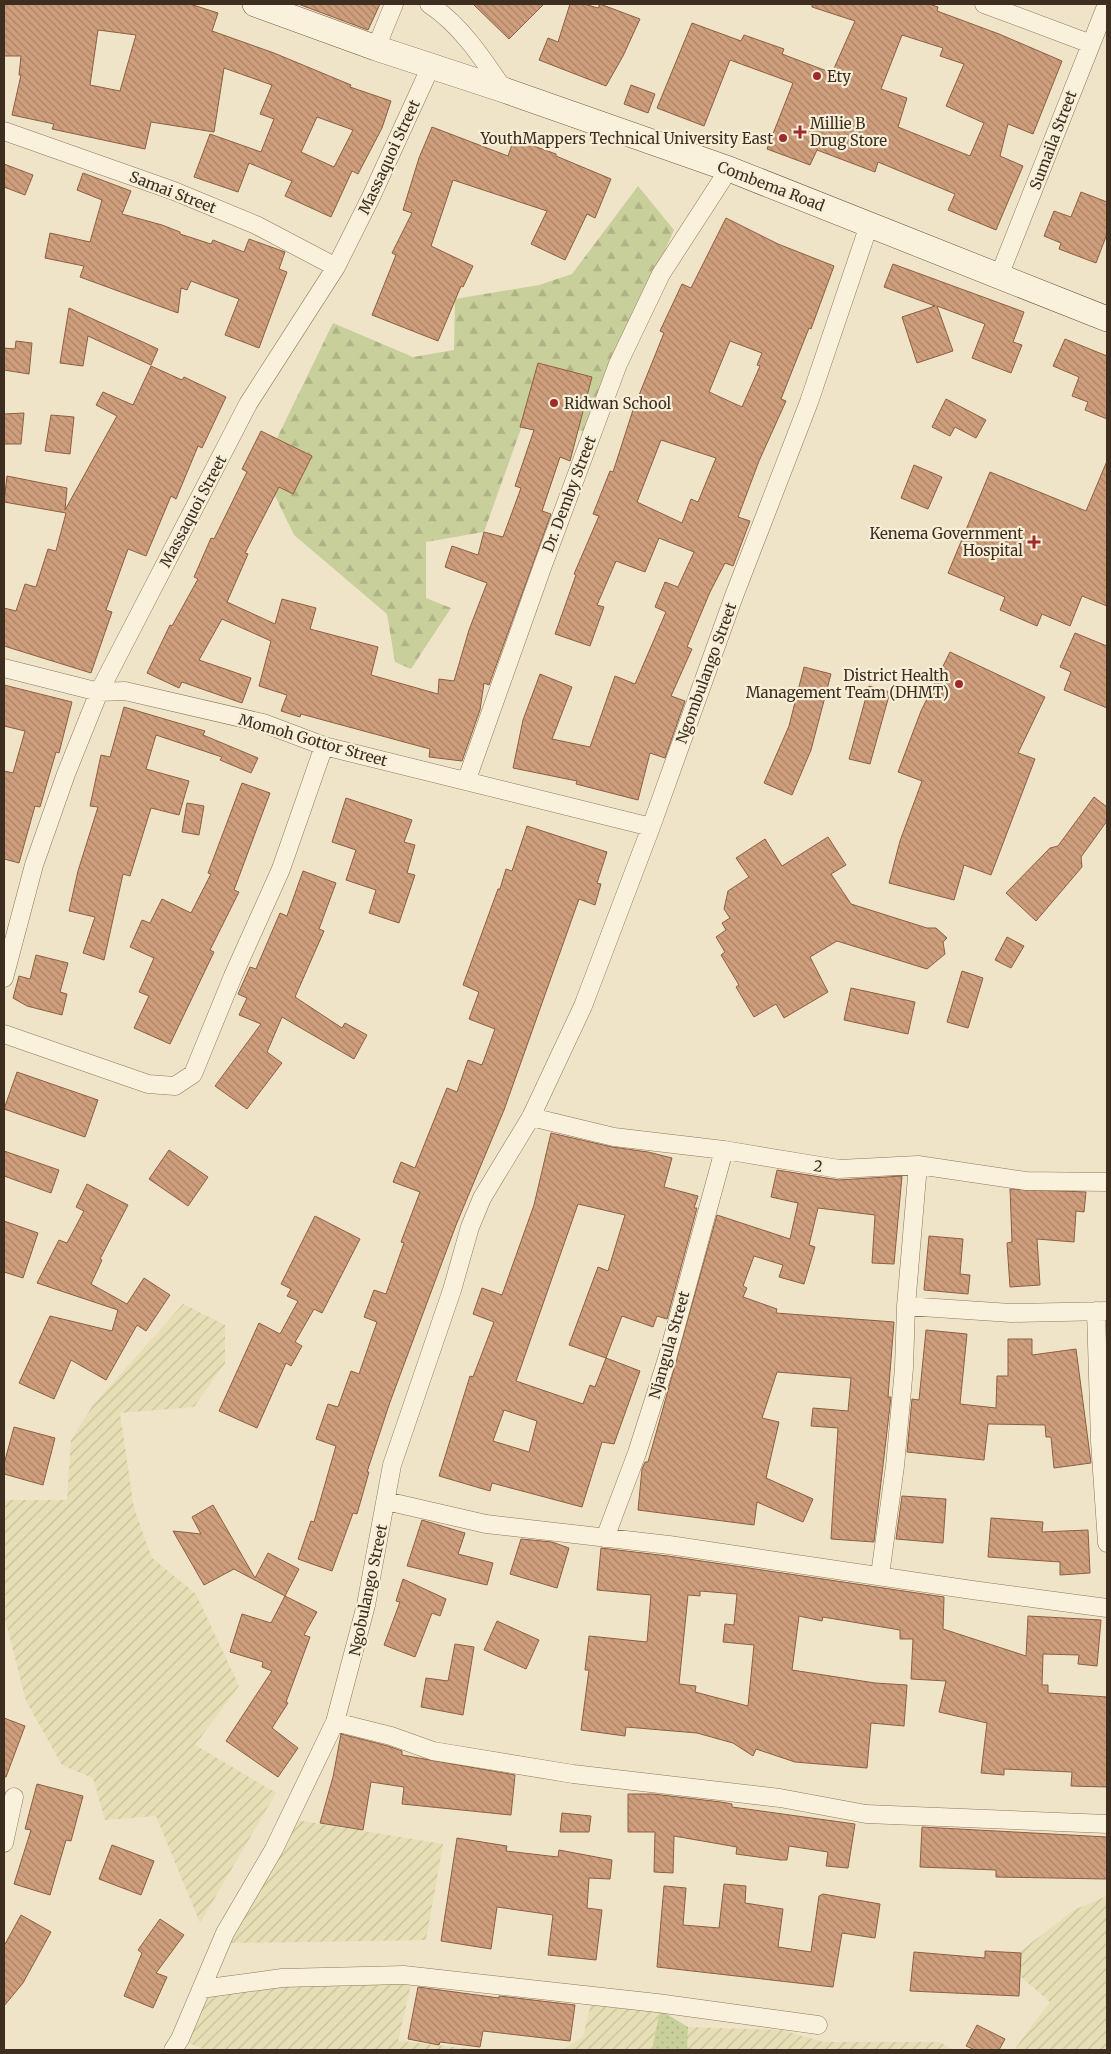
<svg xmlns="http://www.w3.org/2000/svg" width="1111" height="2054" viewBox="0 0 1111 2054" font-family="Merriweather,serif">
<style>
.farmland{fill:url(#farmland-furrows)}
.grass{fill:url(#grass-dots)}
.forest{fill:url(#forest-firs)}
.building{fill:url(#building-back-hatch);stroke:#8d5f41;fill-rule:evenodd}
.lines{fill:none;stroke-linecap:round;stroke-linejoin:round}
.street-casing{stroke:#8d765c;stroke-width:19}
.secondary-casing{stroke:#6f573f;stroke-width:26}
.street{stroke:#faf1dc;stroke-width:18}
.secondary{stroke:#faf1dc;stroke-width:25}
.poi-dot{fill:#9e2a2b;stroke:#f7eed8;stroke-width:2}
.labels{text-anchor:middle;dominant-baseline:central;stroke-width:4.5;stroke-linejoin:round;paint-order:stroke}
.poi-label{font-size:15px;fill:#3d2e20;stroke:#f7eed8;text-anchor:start}
.street-label{font-size:15px;fill:#3d2e20;stroke:#f7eed8}
</style>
<defs>
<pattern id="farmland-furrows" width="10" height="10" patternUnits="userSpaceOnUse" patternTransform="scale(1.25)"><rect width="10" height="10" fill="#e6deb5"/><path d="M-1 1l2-2M0 10L10 0M9 11l2-2" fill="none" stroke="#c6bf9b"/></pattern>
<pattern id="grass-dots" width="8" height="8" patternUnits="userSpaceOnUse" patternTransform="scale(1.25)"><rect width="8" height="8" fill="#c9cf9b"/><path d="M2 2h.1M6 6h.1" fill="none" stroke="#aeb285" stroke-width="1.8" stroke-linecap="round"/></pattern>
<pattern id="forest-firs" width="22" height="20" patternUnits="userSpaceOnUse" patternTransform="scale(1.25)"><rect width="22" height="20" fill="#c9cf9b"/><path d="M5 1l3.5 6h-7zM16 11l3.5 6h-7z" fill="#aeb285"/></pattern>
<pattern id="building-back-hatch" width="6" height="6" patternUnits="userSpaceOnUse" patternTransform="scale(1.25)"><rect width="6" height="6" fill="#cf9f7d"/><path d="M-1 5l2 2M0 0l6 6M5-1l2 2" fill="none" stroke="#a98266"/></pattern>
</defs>
<rect width="100%" height="100%" fill="#f0e4c8"/>
<path class="farmland" d="M183,1304L225,1325V1363L194,1407L120,1413L134,1508L152,1558L196,1594L239,1686L195,1745L276,1793L200,1923L156,1816L105,1820L93,1778L62,1765L26,1701L4,1615V1500H67L71,1440L93,1405Z
M290,1819L443,1844L426,1940L231,1943Z
M1107,1896V2050H1014L1050,2002L1005,1963L1074,1910Z
M414,1971L398,2041L482,2050H205L182,2040L202,1995Z
M592,1999L660,2010L652,2050H562L583,2037Z
M688,2027L782,2030L823,2042H940L953,2050H687Z"/>
<path class="grass" d="M660,2010L688,2027L687,2050H652Z"/>
<path class="forest" d="M638,186L674,230L584,431L523,423L484,532L426,542V598L451,608L411,669L395,662L387,614L294,535L262,469L333,323L413,357L454,350L455,299L539,285L572,274Z"/>
<path class="building" d="M4,4H190L218,13L212,31L274,53L351,85L350,87L391,101L382,128L358,174L352,171L331,217L285,196L292,181L249,163L238,192L194,177L210,134L261,152L274,119L260,114L272,85L224,68L214,132L151,122L145,149L52,129L54,124L12,115L21,75H19L21,56H4ZM98,30L136,35L120,91L90,85ZM317,117L353,130L334,167L301,152Z
M298,4H380L368,30Z
M473,4H544L509,39Z
M570,4H584L598,8L600,4L640,19L623,56L606,86L539,60L548,38L558,42Z
M812,4H929L938,7L937,11L999,34L1062,61L1033,134L1008,124L1000,156L1023,166L996,230L948,210L955,194L878,162L875,172L817,150L810,165L767,149L793,83L730,60L704,126L657,108L692,23L741,41L744,35L784,49L782,54L832,73L855,21L812,7ZM902,35L943,48L940,56L964,64L946,106L984,123L970,156L898,127L907,98L881,89Z
M631,85L655,94L648,113L624,104Z
M432,127L508,156L514,139L556,154V156L611,179L595,218L587,214L565,260L531,244L547,211L453,180L431,246L473,266L463,287L461,286L438,341L372,315L396,255L392,253L412,213L403,210L419,158Z
M4,164L33,175L25,195L4,187Z
M83,173L131,191L122,214L162,225L180,232V234L211,244L213,240L244,252L249,239L285,252L279,269L287,272L259,348L225,335L239,299L191,281L187,290L181,288L178,313L80,277L84,266L45,258L50,233L90,242L102,200L77,190Z
M1081,192L1107,202V234L1096,263L1059,249L1061,243L1044,236L1054,211L1071,217Z
M726,218L778,244L834,266L811,329L809,328L781,399L786,401L759,461L738,517L750,521L733,566L725,563L710,592L687,647L692,649L671,696L685,701L665,758L650,753L638,800L576,784L577,781L513,768L523,720L540,674L572,687L552,739L590,747L615,676L635,684L666,612L655,607L665,582L678,587L694,552L659,538L645,572L616,561L597,605L604,607L590,646L555,634L576,575L574,574L599,516L593,514L610,471L613,472L633,410L664,333L660,331L682,284L691,288ZM730,341L762,353L757,365L760,366L742,407L709,392ZM661,440L716,458L698,502L691,499L682,523L637,502Z
M893,264L1024,312L1013,342L1022,345L1011,373L972,358L985,324L937,306L953,351L917,363L902,317L935,306L884,287Z
M69,308L158,349L151,365L88,336L83,366L60,363Z
M1065,339L1107,356V419L1085,410L1088,402L1072,396L1079,377L1053,366Z
M16,341L32,343L29,374L4,370V348L15,349Z
M538,363L592,377L570,461L560,457L542,511L551,514L489,685L484,683L480,710L462,761L429,757L430,749L301,714L300,717L281,711L287,695L259,686L271,641L222,619L199,660L251,678L242,703L182,682L179,688L147,673L170,625L172,626L198,579L194,577L211,538L214,539L247,472L242,469L261,431L312,456L293,494L279,487L245,553L248,554L227,602L275,624L282,599L316,608L310,629L378,647L371,675L438,694L439,679L454,681L469,630L487,583L445,567L452,546L478,555L484,532L503,537L521,488L515,486L534,430L520,427Z
M151,366L182,380L184,377L226,397L202,448L198,446L176,499L171,496L146,556L128,549L106,610L112,612L91,673L4,646V608L16,611L25,584L36,587L48,549L56,551L66,513L4,502L7,476L67,488L65,510L117,416L96,405L103,392L133,405Z
M946,399L986,420L976,438L955,427L950,436L932,427Z
M24,413L21,444H4V414Z
M51,415L74,417L70,454L45,451Z
M1107,461V606L1082,596L1070,626L1042,614L1037,626L1000,610L1005,597L948,573L990,472L1086,511Z
M914,465L942,477L928,509L901,498Z
M1075,633L1107,646V708L1064,690L1071,672L1060,667Z
M950,652L1045,697L1018,753L1035,759L991,875L964,865L954,900L889,883L900,841L922,781L898,772L921,711Z
M804,667L831,674L811,750L792,795L764,783L789,726Z
M4,685L72,702L59,753L56,752L40,807L35,806L19,863L4,859V771L13,773L25,731L4,726Z
M869,686L890,692L870,764L849,759Z
M124,707L205,731L203,735L258,758L251,773L220,760L222,757L156,735L146,769L189,781L179,815L151,808L130,876L123,874L104,960L83,953L95,917L69,911L78,871L98,807L90,806L101,755L110,757Z
M242,783L270,793L234,890L239,892L210,950L214,952L170,1044L134,1028L149,996L139,992L154,958L130,947L142,920L150,923L162,899L191,913L211,874L208,873Z
M1094,797L1107,807V821L1081,857L1082,867L1036,921L1006,893L1050,848L1058,846Z
M346,798L412,820L404,842L415,845L407,873L415,875L399,923L369,913L376,890L346,880L356,850L332,842Z
M187,803L204,806L199,835L182,832Z
M527,826L607,852L597,883L601,884L595,905L579,899L504,1110L456,1225L390,1402L367,1472H369L357,1514L353,1513L332,1571L298,1559L311,1521L314,1522L336,1446L316,1439L328,1404L338,1407L351,1371L359,1374L377,1322L364,1317L374,1290L386,1294L404,1243L401,1242L420,1192L393,1182L401,1162L415,1168L447,1088L457,1092L468,1060L482,1065L495,1029L469,1019L479,992L463,985L498,889H500L506,869L512,871Z
M828,837L846,865L831,874L851,904L927,928H936L947,938L943,942L945,954L927,969L837,941L810,957L828,992L784,1018L776,1004L754,1017L736,987L739,985L721,955L725,952L716,937L726,930L722,923L730,918L724,909L728,891L749,877L736,858L765,839L782,866Z
M303,871L336,883L319,929L324,931L295,997L342,1028L345,1023L367,1035L354,1059L282,1017L267,1052L282,1063L247,1109L215,1086L261,1024L239,1015L247,998L238,994L250,967L256,969L280,913L287,916Z
M1007,937L1024,946L1011,968L995,960Z
M36,955L68,963L60,992L67,994L62,1015L27,1006L13,998L19,976L30,979Z
M962,971L983,978L968,1028L947,1022Z
M851,988L915,1002L908,1034L844,1020Z
M17,1072L98,1100L85,1137L4,1109Z
M551,1133L612,1147L648,1152L672,1158L664,1187L698,1196L694,1208H697L667,1319L657,1316L653,1327L622,1316L606,1358L640,1371L614,1444L602,1442L582,1507L492,1483L490,1491L439,1476L470,1376L473,1377L494,1322L473,1314L482,1288L502,1295L534,1205ZM578,1204L625,1215L608,1271L598,1267L569,1345L606,1358L595,1387L590,1385L583,1404L516,1381ZM504,1410L537,1421L529,1452L493,1441Z
M169,1150L208,1177L188,1206L149,1179Z
M4,1151L59,1170L51,1193L4,1176Z
M777,1170L839,1180L902,1176L894,1264L872,1263L875,1215L818,1208L809,1245L815,1247L804,1284L779,1277L783,1265L754,1256L743,1286L747,1288L743,1297L777,1309L776,1313L894,1322L888,1397H891L874,1542L831,1539L838,1428L811,1426L813,1408L848,1411L851,1378L777,1372L762,1418L779,1422L766,1478L813,1499L803,1522L757,1502L754,1525L638,1510L642,1469L645,1462H648L717,1215L790,1239L798,1203L771,1197Z
M87,1184L128,1205L100,1259L102,1260L91,1284L127,1304L144,1278L170,1295L146,1331L137,1325L106,1380L71,1360L54,1399L19,1383L50,1316L112,1331L118,1310L37,1283L59,1240L67,1243L84,1211L76,1207Z
M1010,1189L1086,1192L1084,1212L1076,1211L1074,1242L1037,1239L1040,1285L1010,1287L1007,1243L1012,1242Z
M315,1216L360,1239L322,1313L314,1309L295,1342L302,1346L291,1366L286,1363L257,1428L219,1411L259,1323L280,1334L298,1301L287,1296L291,1289L281,1284Z
M4,1221L38,1233L23,1278L4,1272Z
M929,1236L963,1239L960,1274L970,1275L968,1294L924,1290Z
M926,1330L967,1334L960,1404L996,1408L997,1376H1008V1339H1032V1355L1076,1349L1091,1463L1054,1468L1051,1437H1046L1045,1425L988,1424L984,1460L907,1452L912,1399L919,1400Z
M14,1427L55,1438L43,1485L4,1474V1464Z
M902,1496L946,1499L943,1543L896,1539Z
M213,1505L255,1578L268,1553L299,1569L285,1596L234,1569L204,1585L173,1531L201,1534L192,1517Z
M991,1518L1043,1522L1042,1532L1088,1530L1090,1573L1060,1575V1562L988,1557Z
M422,1520L465,1533L458,1554L493,1563L487,1585L407,1566Z
M521,1539L552,1542L569,1548L557,1588L510,1574Z
M601,1548L668,1556L944,1597L943,1629L1026,1656L1028,1616L1101,1620L1097,1666L1078,1664L1079,1655L1043,1654L1042,1685H1048V1693L1107,1697V1787L1071,1786L1072,1772L1004,1769V1775L981,1773L987,1723L939,1712L946,1681L911,1679L913,1639H900V1630L823,1617L822,1621L799,1616L792,1670L875,1683L907,1685L904,1726L871,1723L867,1768L795,1762L756,1749L753,1756L733,1743L697,1733L626,1727L625,1736L581,1730L589,1670H585L589,1636L647,1642L651,1595L597,1590ZM700,1591L737,1594L734,1625L725,1624L723,1642L754,1645L748,1706L695,1692L696,1686L679,1684L688,1595L700,1596Z
M403,1579L446,1599L440,1616L432,1613L415,1657L384,1645L400,1602L396,1601Z
M285,1596L317,1612L304,1635L310,1637L286,1702L288,1703L272,1728L298,1748L278,1777L226,1741L272,1671L262,1667L263,1662L230,1652L242,1614L271,1623Z
M497,1621L539,1640L526,1669L484,1650Z
M455,1644L474,1647L463,1715L421,1707L426,1678L448,1681Z
M4,1718L25,1726L6,1777H4Z
M341,1734L388,1746L402,1751V1755L515,1775L511,1815L402,1804L404,1787L371,1782L363,1830L320,1823L333,1777Z
M37,1784L83,1796L71,1841L66,1840L50,1895L14,1884L31,1830L25,1829Z
M628,1794H653L721,1802L732,1804V1807L855,1824L848,1868L826,1866L828,1852L789,1846L787,1860H780L736,1854L737,1847L674,1836L673,1873L654,1872L655,1832H628Z
M562,1813L591,1816L589,1832H560Z
M922,1827L1107,1837V1879L996,1877V1870L920,1867Z
M457,1838L507,1846L506,1851L558,1857L559,1850L612,1860L610,1879L589,1878L587,1908L602,1910L596,1960L548,1955L553,1915L497,1907L491,1949L441,1941Z
M112,1845L154,1861L141,1895L99,1879Z
M724,1884L746,1886L745,1903L783,1909L778,1947L811,1952L819,1896L823,1894L880,1904L875,1938L842,1933L833,1987L657,1967L664,1886L686,1888L683,1925L719,1928Z
M21,1915L51,1932L23,1983L4,2006V1946Z
M160,1919L184,1935L156,1973L167,1977L153,2008L124,1996L142,1953L138,1950Z
M985,1951L1021,1953L1019,1996L910,1991L914,1952L985,1958Z
M418,1987L499,1998V1996L575,2005L570,2041L483,2031L480,2047L440,2042L439,2045L408,2039Z
M977,2025L1005,2039L999,2050H975L966,2046Z"/>
<g class="lines">
<defs>
<path id="street" d="M429,4C461,25 483,59 504,90
M984,4L1091,44
M376,48L394,4
M4,131L174,191L256,225L336,267
M999,276L1107,4
M4,668L99,692L125,691L263,723L324,746L651,827
M467,779L543,565L618,364L661,274L729,169
M4,978L34,865L66,774L99,692L248,404L336,267L371,197L431,66
M4,1034L148,1084L175,1086L193,1074L233,976L281,869L324,746
M531,1117L614,1137L724,1150L839,1169L918,1165L1026,1181L1107,1182
M906,1306L1011,1313L1107,1311
M1096,1311L1100,1441L1107,1543
M386,1501L486,1524L669,1545L972,1590L1107,1608
M605,1538L637,1453L667,1359L724,1150
M880,1575L895,1466L904,1368L906,1306L918,1165
M335,1722L391,1736L433,1751L573,1774L780,1798L866,1814L1107,1824
M4,1843L14,1797
M201,1989L282,1978L404,1975L657,2003L818,2025
M173,2050L180,2039L225,1933L274,1849L335,1722L366,1605L392,1465L452,1290L470,1227L482,1198L531,1117L583,1006L651,827L734,596L809,402L869,225"/>
<path id="secondary" d="M255,4L376,48L504,90L729,169L1107,319"/>
</defs>
<use href="#street" class="street-casing"/>
<use href="#secondary" class="secondary-casing"/>
<use href="#street" class="street"/>
<use href="#secondary" class="secondary"/>
</g>
<g class="poi-dot">
<circle cx="817" cy="76" r="5"/>
<path d="M797.5 124.5h5v5h5v5h-5v5h-5v-5h-5v-5h5z"/>
<circle cx="783" cy="138" r="5"/>
<circle cx="554" cy="403" r="5"/>
<path d="M1031.5 534.5h5v5h5v5h-5v5h-5v-5h-5v-5h5z"/>
<circle cx="959" cy="684" r="5"/>
</g>
<g class="labels">
<g class="poi-label">
<text x="827" y="76">Ety</text>
<text x="810" y="123">Millie B<tspan x="810" dy="17">Drug Store</tspan></text>
<text x="773" y="138" text-anchor="end">YouthMappers Technical University East</text>
<text x="564" y="403">Ridwan School</text>
<text x="1023" y="533" text-anchor="end">Kenema Government<tspan x="1023" dy="17">Hospital</tspan></text>
<text x="949" y="675" text-anchor="end">District Health<tspan x="949" dy="17">Management Team (DHMT)</tspan></text>
</g>
<g class="street-label">
<text transform="translate(1053 140) rotate(-69)">Sumaila Street</text>
<text transform="translate(389 157) rotate(-65)">Massaquoi Street</text>
<text transform="translate(771 186) rotate(21)">Combema Road</text>
<text transform="translate(173 192) rotate(21)">Samai Street</text>
<text transform="translate(569 494) rotate(-69)">Dr. Demby Street</text>
<text transform="translate(193 511) rotate(-62)">Massaquoi Street</text>
<text transform="translate(706 673) rotate(-70)">Ngombulango Street</text>
<text transform="translate(313 740) rotate(16)">Momoh Gottor Street</text>
<text transform="translate(818 1166) rotate(10)">2</text>
<text transform="translate(669 1345) rotate(-74)">Njangula Street</text>
<text transform="translate(368 1590) rotate(-78)">Ngobulango Street</text>
</g>
</g>
<rect width="1111" height="2054" fill="none" stroke="#3d2e20" stroke-width="10"/>
</svg>
